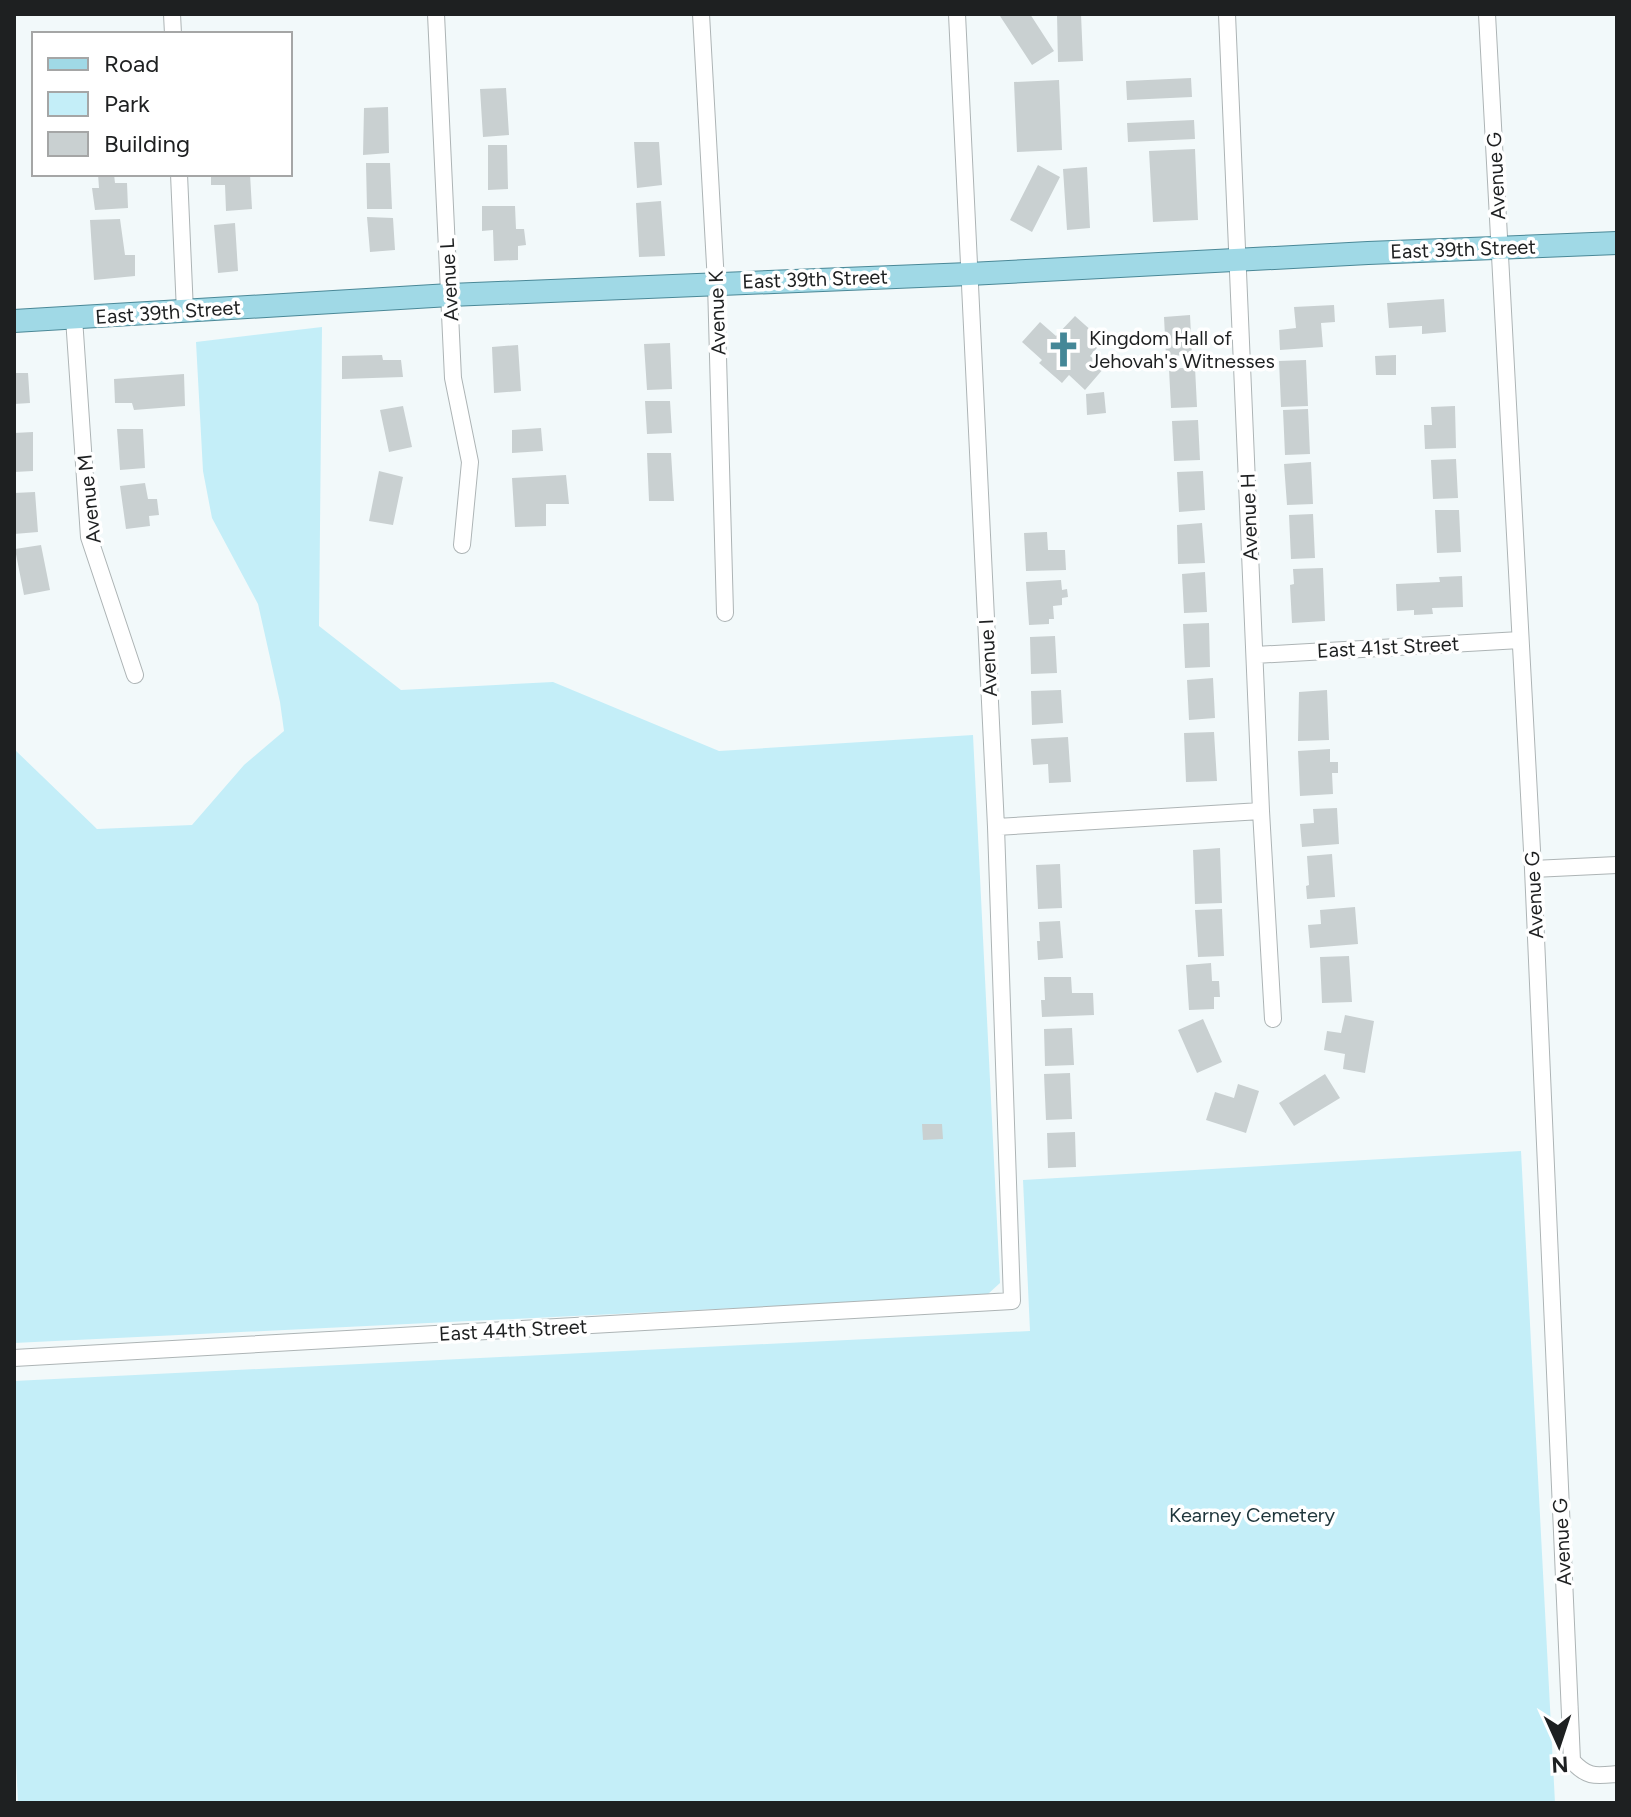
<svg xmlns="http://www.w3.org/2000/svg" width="1631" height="1817" viewBox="0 0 1631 1817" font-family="Figtree,sans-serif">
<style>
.green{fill:#c4eef8}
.building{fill:#c9d0d1}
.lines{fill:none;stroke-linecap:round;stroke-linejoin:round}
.minor-casing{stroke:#adb4b5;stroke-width:18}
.major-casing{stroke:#4a8897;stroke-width:24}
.minor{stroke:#fff;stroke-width:16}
.major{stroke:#a0d9e6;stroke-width:22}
.labels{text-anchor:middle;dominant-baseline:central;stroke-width:7;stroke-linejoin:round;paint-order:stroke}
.street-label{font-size:20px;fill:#1e2021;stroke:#fff}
.poi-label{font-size:20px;fill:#1e2021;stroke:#fff;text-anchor:start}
.park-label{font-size:20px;fill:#1e353b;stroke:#fff}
</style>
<rect width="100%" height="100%" fill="#f2f9fa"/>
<path class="green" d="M322,327L319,626L401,690L553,682L719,751L973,735L1000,1283L988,1294L969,1297L14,1343V749L97,829L192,825L244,765L284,731L280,702L258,604L212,518L203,471L196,342Z
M1521,1151L1555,1803H18L14,1719V1381L1030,1331L1023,1180Z"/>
<path class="building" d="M1003,14H1030L1054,51L1032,65L1000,16Z
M1057,14H1081L1083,61L1058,62Z
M1191,78L1192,97L1127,100L1126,81Z
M1059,80L1062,150L1017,152L1014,82Z
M506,88L509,135L483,137L480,89Z
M388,107L389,153L363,155L364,108Z
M1194,120L1195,139L1128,142L1127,123Z
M634,142H659L662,185L637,188Z
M488,145H507L508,189L488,190Z
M1195,149L1198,220L1153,222L1149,151Z
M366,163H390L392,209H367Z
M1038,165L1060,177L1032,232L1010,220Z
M1087,167L1090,228L1067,230L1063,169Z
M98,174H114L115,183H127L128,208L95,210L92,188H99Z
M211,174H250L252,209L226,211L225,185H211Z
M661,201L665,256L639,257L636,203Z
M482,206H515L516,229H524L526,245L518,246V260L494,261L493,230L482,231Z
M367,217L393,218L395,250L370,252Z
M120,219L125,255H135V276L94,280L90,220Z
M235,223L238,271L218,273L214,225Z
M1444,299L1446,332L1422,334V326L1389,328L1387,303Z
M1334,305L1335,322L1321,323L1323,347L1280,350L1279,330L1296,328L1294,307Z
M1190,315L1192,355L1166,356L1164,317Z
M1075,316L1103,341L1090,356L1104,368L1085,390L1069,375L1062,383L1039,363L1042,360L1022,342L1040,322L1056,336Z
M670,343L672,389L647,390L644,344Z
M518,345L521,391L494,393L492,347Z
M382,355L383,360H401L403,377L342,379V356Z
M1396,355V375H1376L1375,356Z
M1306,360L1308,406L1281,407L1279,361Z
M1195,367L1197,407L1171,408L1169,369Z
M14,373H28L30,403L14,404Z
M184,374L185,406L134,410L132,403H115L114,379Z
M1104,392L1106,413L1087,415L1086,394Z
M645,401H670L672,433L647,434Z
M403,406L412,447L389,452L380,410Z
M1455,406L1456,448L1425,449L1424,425H1432L1431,407Z
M1308,409L1310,454L1285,455L1283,410Z
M1198,420L1200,460L1174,461L1172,421Z
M541,428L543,451L512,453V430Z
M117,429H143L145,468L120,470Z
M33,432V471L14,472V433Z
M647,453H671L674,501H649Z
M1456,459L1458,498L1433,499L1431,460Z
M1311,462L1313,504L1287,505L1284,464Z
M379,471L403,477L393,525L369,521Z
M1203,471L1205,510L1179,512L1177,472Z
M566,475L569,504H546V526L515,527L512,478Z
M145,483L148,499H157L159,515L149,516L150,526L126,529L120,486Z
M35,492L38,532L14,534V493Z
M1435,510H1459L1461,552L1437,553Z
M1313,514L1315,558L1291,559L1289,515Z
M1202,523L1205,563L1178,564L1177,525Z
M1047,532L1048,550H1065L1066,570L1026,571L1024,533Z
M41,545L50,590L24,595L15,549Z
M1323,568L1325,621L1292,623L1290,585L1294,584L1293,569Z
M1205,572L1207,612L1184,613L1182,574Z
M1462,576L1463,607L1432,608L1433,614L1414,615V610L1397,611L1396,584L1440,582L1439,577Z
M1061,580L1062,590L1067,589L1068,597L1062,598V605L1053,606L1054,619H1049V624L1029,625L1026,582Z
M1209,623L1210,667L1185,668L1183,624Z
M1055,636L1057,673L1031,674L1030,637Z
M1213,678L1215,718L1189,720L1187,680Z
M1061,690L1063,723L1032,725L1031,691Z
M1327,690L1329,740L1298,741L1299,692Z
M1214,732L1217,781L1186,782L1184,733Z
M1068,737L1071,782L1049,783L1048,764L1033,765L1031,739Z
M1330,749V762H1338V773H1332L1333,794L1300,796L1298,751Z
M1337,808L1339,844L1302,847L1300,824L1314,823L1313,809Z
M1220,848L1222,903L1195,904L1193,850Z
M1332,854L1335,897L1307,899L1306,886L1309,885L1307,856Z
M1060,864L1062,908L1038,909L1036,865Z
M1355,907L1358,944L1310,948L1308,925L1321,924L1320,910Z
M1222,909L1224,956L1198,957L1195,910Z
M1060,921L1063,958L1038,960L1037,941H1040L1039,922Z
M1349,956L1352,1002L1322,1003L1320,957Z
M1211,963L1212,981H1219L1220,997H1214V1009L1189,1010L1186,965Z
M1044,977H1071L1072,993H1093L1094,1015L1042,1017L1041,1000H1045Z
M1345,1015L1374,1021L1365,1073L1343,1069L1345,1054L1324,1050L1327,1031L1341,1033Z
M1203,1019L1222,1062L1197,1073L1178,1030Z
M1072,1028L1074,1065L1045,1066L1044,1029Z
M1070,1073L1072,1119L1046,1120L1044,1074Z
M1325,1074L1340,1098L1294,1126L1279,1103Z
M1238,1084L1259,1091L1246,1133L1206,1120L1215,1092L1234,1098Z
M922,1124H942L943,1139L923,1140Z
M1075,1132L1076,1167L1048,1168L1047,1133Z"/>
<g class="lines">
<defs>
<path id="minor" d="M172,14L173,34
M436,14L453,378L470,462L462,545
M701,14L716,283L725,613
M1227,14L1261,811L1273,1019
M1487,14L1533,869L1572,1761C1588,1778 1595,1776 1617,1774
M179,174L185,312
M74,318L89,537L135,675
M1255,655L1520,640
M996,827L1261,811
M1533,869L1617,865
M14,1358L1012,1301L996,827L957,14"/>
<path id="major" d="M14,321L450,295L969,274L1368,253L1617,243"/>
</defs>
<use href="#minor" class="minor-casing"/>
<use href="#major" class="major-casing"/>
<use href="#minor" class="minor"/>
<use href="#major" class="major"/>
</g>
<defs>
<symbol id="church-bare" viewBox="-9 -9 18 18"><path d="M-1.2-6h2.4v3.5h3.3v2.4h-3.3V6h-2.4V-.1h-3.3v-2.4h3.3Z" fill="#448797" stroke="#fff" stroke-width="2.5" paint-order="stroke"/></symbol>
</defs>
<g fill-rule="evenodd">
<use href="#church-bare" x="1038" y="324" width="51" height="51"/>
</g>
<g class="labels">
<g class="street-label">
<text transform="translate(1496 176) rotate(-93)">Avenue G</text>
<text transform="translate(1463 249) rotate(-2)">East 39th Street</text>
<text transform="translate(815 279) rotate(-2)">East 39th Street</text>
<text transform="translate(449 280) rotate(-93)">Avenue L</text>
<text transform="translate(168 312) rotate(-4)">East 39th Street</text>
<text transform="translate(717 313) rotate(-92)">Avenue K</text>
<text transform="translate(89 499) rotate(-96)">Avenue M</text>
<text transform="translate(1249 517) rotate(-92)">Avenue H</text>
<text transform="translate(1388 647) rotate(-3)">East 41st Street</text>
<text transform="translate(988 658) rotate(-93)">Avenue I</text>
<text transform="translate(1534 895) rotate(-93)">Avenue G</text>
<text transform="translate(513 1330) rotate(-3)">East 44th Street</text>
<text transform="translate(1562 1542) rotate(-93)">Avenue G</text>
</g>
<g class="poi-label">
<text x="1089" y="338">Kingdom Hall of<tspan x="1089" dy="23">Jehovah's Witnesses</tspan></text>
</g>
<g class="park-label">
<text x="1252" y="1515">Kearney Cemetery</text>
</g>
</g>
<rect width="1631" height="1817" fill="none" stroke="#1e2021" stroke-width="32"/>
<rect x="32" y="32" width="260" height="144" fill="#ffffff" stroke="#a5a6a6" stroke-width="2"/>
<rect x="48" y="58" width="40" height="12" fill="#a0d9e6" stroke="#a5a6a6" stroke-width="2"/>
<text x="104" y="72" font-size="24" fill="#1e2021">Road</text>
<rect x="48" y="92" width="40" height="24" fill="#c4eef8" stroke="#a5a6a6" stroke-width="2"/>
<text x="104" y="112" font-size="24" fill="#1e2021">Park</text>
<rect x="48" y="132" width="40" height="24" fill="#c9d0d1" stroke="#a5a6a6" stroke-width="2"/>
<text x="104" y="152" font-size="24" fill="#1e2021">Building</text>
<g transform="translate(1559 1745) rotate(177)" stroke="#ffffff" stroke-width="6" paint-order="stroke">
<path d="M0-6L14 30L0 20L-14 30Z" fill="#1e2021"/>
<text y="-12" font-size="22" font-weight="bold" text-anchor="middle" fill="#1e2021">N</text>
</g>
</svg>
